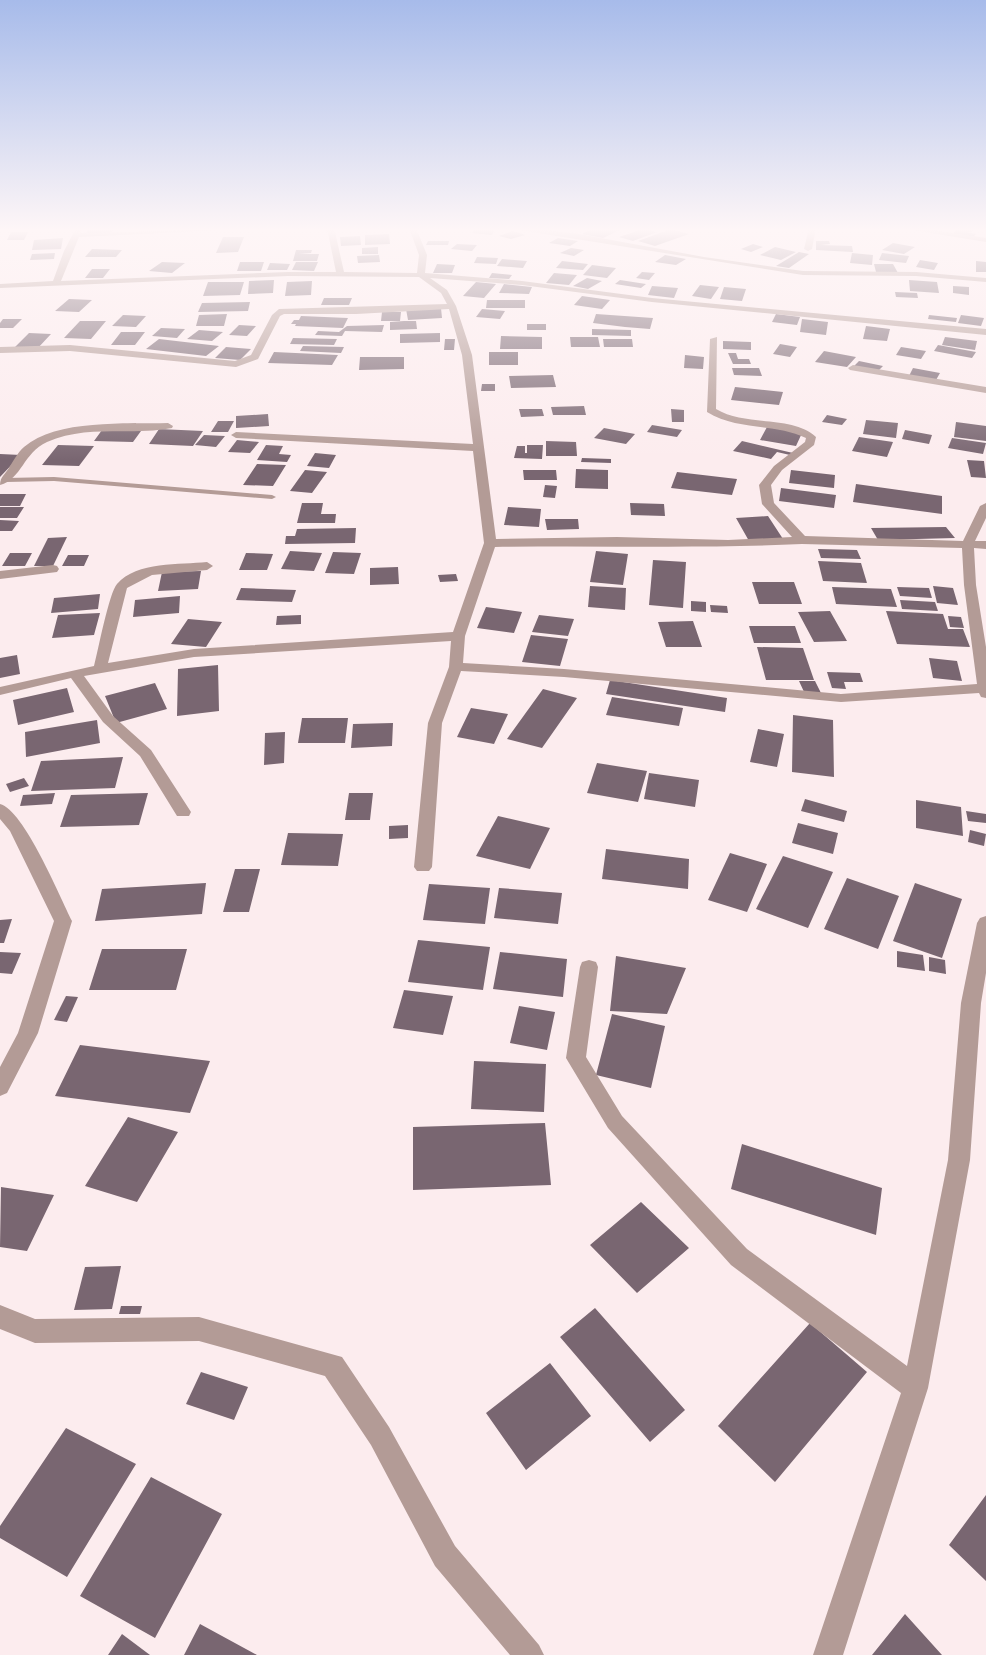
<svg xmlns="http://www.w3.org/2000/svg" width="986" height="1655" viewBox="0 0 986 1655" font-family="'PT Sans Narrow',sans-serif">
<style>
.building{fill:#796671}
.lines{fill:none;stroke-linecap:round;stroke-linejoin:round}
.service{fill:#b39b96;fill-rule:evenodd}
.minor{fill:#b39b96;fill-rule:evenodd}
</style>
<rect width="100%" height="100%" fill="#fcecee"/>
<path class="building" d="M89,228H114L112,233H86Z
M476,228H486L495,229L492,235L472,233Z
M594,228H624L603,238L582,234Z
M951,228H974L972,232H966L976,234L972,238L951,235L956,230Z
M643,229L657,232L633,241L619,237Z
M671,229L689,234L655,246L638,241Z
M513,231L525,235L511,239L499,236Z
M11,232H28L24,240H7Z
M389,234L390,244L365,245V235Z
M360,236L361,245L341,246L340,237Z
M223,237H244L238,252L216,253Z
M63,238L61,249L32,250L34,240Z
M558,238L578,241L570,246L549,243Z
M428,241H449L448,245H426Z
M816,241H829L830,244L821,245L852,246L853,252L816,250Z
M893,243L915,247L904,254L882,250Z
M457,244L477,245L472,251L451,249Z
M753,244L763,247L751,252L741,249Z
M378,247V254H362V248Z
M775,247L796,252L781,260L760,255Z
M571,248L584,250L574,256L560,253Z
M92,249L122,250L116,257H85Z
M296,250H312L311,253L299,254H319L317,261H293Z
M799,252L809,254L789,268L776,266Z
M55,253L54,259L30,260L32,254Z
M852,253L873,255L872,265L850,263Z
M882,253L909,256L906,263L879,260Z
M379,255L380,262L358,263L357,256Z
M665,255L686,259L676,265L655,262Z
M477,257L498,258L496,264L474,263Z
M502,259L527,261L523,268L497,266Z
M920,260L938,263L934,270L916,267Z
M562,261L588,264L583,270L556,268Z
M976,261L986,262V272H976Z
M162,262L185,263L172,273L149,271Z
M240,262H264L261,271H237Z
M296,262H318L314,271L292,270Z
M270,263L290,264L287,270H267Z
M437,264L455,265L452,273H433Z
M874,264H893L898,273L876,272Z
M592,265L616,268L607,278L583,275Z
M92,269H110L103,278H85Z
M642,272L655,273L649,280L636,278Z
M492,273L512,275L509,279L489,278Z
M554,273L577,275L569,285L546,283Z
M587,278L602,281L588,289L573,286Z
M274,280L273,293L248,294L249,281Z
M620,280L646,284L641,288L615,284Z
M909,280L937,282L939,293L910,291Z
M312,281L311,295L285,296L287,282Z
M208,282H244L240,295L203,296Z
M476,282L496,284L484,298L463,296Z
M504,284L532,287L529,294L499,293Z
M700,285L719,287L711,299L692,296Z
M652,286L678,288L674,298L648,295Z
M953,286L969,287V295L953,293Z
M724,287L746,289L742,301L720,299Z
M895,292L917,293L918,298L896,297Z
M582,296L610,300L602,309L574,305Z
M324,298H352L349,305H321Z
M69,299L92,300L79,312L55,311Z
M487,300H525V308H486Z
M250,302L248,311L198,312L202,303Z
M441,308L442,318L408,320L406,309Z
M482,309L505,311L500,319L476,317Z
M382,312H401L400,321H381Z
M227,314L224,326H196L199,315Z
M596,314L653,318L650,329L625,327L593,323Z
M776,314L800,317L797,325L772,322Z
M123,315L146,316L136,327L112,326Z
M929,315L957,318L956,322L928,319Z
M961,315L984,318L981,326L958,323Z
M301,316L348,318L343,328L295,326L296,324H291L294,320H299Z
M3,319H22L13,328H0V323Z
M802,319L828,322L826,335L800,332Z
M80,321H106L91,339L64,338Z
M404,321H416L417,329L390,330V322Z
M527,324H546V330H527Z
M239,325L256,326L247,336L229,335Z
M384,325L382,332L345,331L342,336L315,335L318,331L339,332L347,326Z
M866,326L890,329L887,341L863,339Z
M161,328L185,329L177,338L152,336Z
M592,329L631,330V336L592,335Z
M199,330L223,332L212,341L187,339Z
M121,332H145L135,345H111Z
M29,333L51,334L37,349L14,348Z
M440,333V342L400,343V334Z
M501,336L542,337V349H500Z
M570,337H598L600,347H571Z
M945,337L977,341L975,350L942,345Z
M293,338L337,339L334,345L290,344Z
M159,339L219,346L206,356L146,349Z
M445,339H455L454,350H444Z
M603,339H632L633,347H604Z
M723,341L751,342V350L723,349Z
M780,344L797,347L790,357L773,354Z
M938,345L976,352L972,358L934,351Z
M303,346L344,347L341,353L300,351Z
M226,347L251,349L240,360L215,358Z
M901,347L926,351L921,359L896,355Z
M824,351L856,357L847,367L815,362Z
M274,352L338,355L332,365L268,363Z
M489,352H518V365H489Z
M728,353H736L738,359H749L751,364H733Z
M685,355L704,357L703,369L684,368Z
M360,357H404V369L359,370Z
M859,361L883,366L878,371L854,366Z
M732,368H759L762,376L734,375Z
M913,368L940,373L936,380L909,376Z
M553,375L556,387L511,388L509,376Z
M482,384H495V391H481Z
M735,387L783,392L779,405L731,400Z
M584,406L586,415H553L551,407Z
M519,409H542L544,416L521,417Z
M671,409L684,410V422H672Z
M268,414L269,426L236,428V416Z
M827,415L847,419L842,425L822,422Z
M866,420L898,423L896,438L863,434Z
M218,421H234L228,432H211Z
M956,422L986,426V441L954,437Z
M652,425L682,430L677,437L647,432Z
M767,427L802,433L796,446L760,440Z
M604,428L635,434L626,444L594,438Z
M159,429L203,431L193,446L149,444Z
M102,430L141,431L133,442L94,441Z
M905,430L932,435L929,444L902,439Z
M204,435L225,436L216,447L195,445Z
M859,437L893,442L887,457L852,451Z
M952,438L986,443L983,454L948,448Z
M237,440L259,442L250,453L228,452Z
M546,441L576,442L577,456H546Z
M742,441L793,453L790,455L777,452L771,459L733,451Z
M58,445L94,446L79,466L42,465Z
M266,445L283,446L279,454L291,455L287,462L257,460Z
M527,445H543L542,459L514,458L517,446H525V453H527Z
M315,453L336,455L329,468L307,466Z
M0,454L21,455L0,477Z
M582,458L611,459V463L581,462Z
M967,460L984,461L986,478L971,477Z
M257,464L286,465L273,486L243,485Z
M576,469L608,470V489L575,488Z
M305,470L327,472L312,493L290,491Z
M523,470H556L557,480H524Z
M791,470L835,475L834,488L789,483Z
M677,472L737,479L732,495L671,488Z
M856,484L942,496V514L853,502Z
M545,485L557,486L555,498L543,497Z
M781,488L836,495L834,508L779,501Z
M0,494H26L20,506H0Z
M302,503H323L321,514H336L335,523H297Z
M630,503L664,504L665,516L631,515Z
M0,507H24L17,518H0Z
M508,507L541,509L539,527L504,525Z
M768,516L783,539L749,541L736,518Z
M545,519H578L579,529L547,530Z
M0,520L19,521L12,531H0Z
M946,527L955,538L878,540L871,528Z
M356,528L355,543L285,544L286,536H295L297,529Z
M67,537L53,566H34L48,538Z
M818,549L857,550L861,559L821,558Z
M290,551L322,553L314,571L281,569Z
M596,551L628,554L623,585L590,582Z
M333,552L361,553L354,574L325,573Z
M10,553H32L25,566H2Z
M246,553L273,554L267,570H239Z
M68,555H89L84,566H62Z
M653,560L686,562L683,608L649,605Z
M818,561L861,563L867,583L823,581Z
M398,567L399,584L370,585V568Z
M201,571L198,589L158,591L162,572Z
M456,574L458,581L440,582L438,575Z
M752,582H794L802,604H759Z
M590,586L626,588L625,610L588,607Z
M933,586L953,588L958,605L937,603Z
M832,587L891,589L897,607L836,604Z
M897,587L929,588L932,598L900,596Z
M241,588L296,590L292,602L236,600Z
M100,594L98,609L51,613L54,598Z
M180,596L179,613L133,617L135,600Z
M900,600L935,602L938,611L902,609Z
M691,601L706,602V612L691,611Z
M710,605L727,606L728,613L711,612Z
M486,607L522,612L514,633L477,628Z
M830,611L847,641L814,642L798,612Z
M886,611L943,614L948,629H963L970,647L897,644Z
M100,613L94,635L52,638L58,615Z
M301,615V624L276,625L277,616Z
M539,615L574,619L568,636L532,632Z
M948,616L961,617L964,628L950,627Z
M188,619L222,622L206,647L171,644Z
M693,621L702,647H666L658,622Z
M749,626H795L801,643H754Z
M531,635L568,639L560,666L522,662Z
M757,647L803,648L814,680H766Z
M17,655L20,674L0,678V658Z
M929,658L957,661L962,681L933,678Z
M218,665L219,711L177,716L178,669Z
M827,672L860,673L863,682H844L846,689L832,688Z
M610,680L727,698L725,712L606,694Z
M799,681H815L821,693L805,694Z
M155,683L167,709L116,723L105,696Z
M67,688L74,712L18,725L13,700Z
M543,689L577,698L542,748L507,739Z
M612,697L683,708L679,726L606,715Z
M471,708L508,714L494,744L457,737Z
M793,715L833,720L834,777L792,772Z
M302,718H348L345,743H298Z
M97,720L100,743L26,757L25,732Z
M393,723L392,746L351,748L353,724Z
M758,729L784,734L777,767L750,762Z
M285,732L284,763L264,765L265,733Z
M123,757L115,788L31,791L41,761Z
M597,763L647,771L638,802L587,793Z
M649,773L699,780L695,807L644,799Z
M24,778L29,786L10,792L6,784Z
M55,793L52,804L20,806L23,795Z
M148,793L139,825L60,827L71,795Z
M349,793H373L370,820H345Z
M805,799L847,811L844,822L801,811Z
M916,800L961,807L963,836L916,828Z
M966,811L986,814V823L968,821Z
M498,816L550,828L530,869L476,856Z
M798,823L838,833L833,854L792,843Z
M408,825V838L389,839V826Z
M970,830L986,834L984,846L968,842Z
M288,833L343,834L338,866L281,865Z
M606,849L689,859L688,889L602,879Z
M730,853L767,864L747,912L708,900Z
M783,856L833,872L808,928L756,909Z
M235,869H260L249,912H223Z
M847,878L899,896L878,949L824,929Z
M206,883L202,914L95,921L102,889Z
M915,883L962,899L942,958L893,941Z
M429,884L490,888L485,924L423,920Z
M499,888L562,893L558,924L494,918Z
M12,919L4,943H0V920Z
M418,940L490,947L483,990L408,982Z
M102,949H187L176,990H89Z
M897,951L923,955L925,971L897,967Z
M0,952L21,953L12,974L0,973Z
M500,952L567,959L563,997L493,989Z
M616,956L686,968L667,1014L610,1011Z
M929,957L945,960L946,974L929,971Z
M404,990L453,996L443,1035L393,1028Z
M66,996L78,997L67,1022L54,1020Z
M519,1006L555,1012L547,1050L510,1043Z
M612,1014L665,1026L651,1088L596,1075Z
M80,1045L210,1061L190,1113L55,1096Z
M474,1061L546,1064L544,1112L471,1109Z
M128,1117L178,1132L137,1202L85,1186Z
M545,1123L551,1185L413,1190V1127Z
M742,1144L882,1188L876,1235L731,1189Z
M1,1187L54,1195L27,1251L0,1247Z
M641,1202L689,1248L637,1293L590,1245Z
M121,1266L112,1309L74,1310L85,1267Z
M121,1306H142L140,1314H119Z
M595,1308L685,1410L650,1442L560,1337Z
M810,1323L867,1372L775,1482L718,1426Z
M550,1363L591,1416L526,1470L486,1413Z
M201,1372L248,1387L234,1420L186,1404Z
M66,1428L136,1464L67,1577L0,1538V1526Z
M151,1477L222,1514L155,1638L80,1596Z
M986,1495V1581L949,1545Z
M905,1614L942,1655H872Z
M200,1624L257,1655H184Z
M122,1634L150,1655H108Z"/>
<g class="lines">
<path class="service" d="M54,477L272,495L276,497L272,499L54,481L6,482L2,480L6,478Z"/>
<path class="minor" d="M76,228H83L81,233L268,228L79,237L61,281L288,272H336L328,233L323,228H331L335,232L344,272L417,273L419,255L409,228H416L427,255L425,273L522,281L652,298L986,329V335L652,302L522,285L430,278L447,290L456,306L472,355L496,539L617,537L728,540L792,537L762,504L759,485L774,466L805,442L806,438C774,423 738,431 707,412L710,339L717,337L716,409C746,427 792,415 816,437L814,445L782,470L771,485L774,503L805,536L963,541L980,506L986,503V518L975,541H986V549L974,548L976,585L986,647V698L981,697L979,693L841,702L564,677L461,671L442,723L432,867L429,871H417L414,867L428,723L449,667L451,641L194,657L84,676L113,716L151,750L191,812L189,816H177L140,756L103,722L71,678L0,695V687L94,666C98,651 109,593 117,584C137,561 180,565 207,562L213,566L207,570L152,575L127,588L108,663L194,649L453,632L484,543L473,451L236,438L231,435L236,432L473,444L462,355L449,309L356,314H284L280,316L258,359L236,367L70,351L0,353V347L70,345L235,361L251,355L272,315L279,309L447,304L441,293L419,277L288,276L0,288V284L53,281L64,251ZM802,544L962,548L964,585L977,684L841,694L564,669L463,663L465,636L495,547C597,545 700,549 802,544Z
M507,228H532L579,234L704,257L803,271L916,272L986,278V282L916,276L803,275Z
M809,228H816L812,249L808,251L804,249Z
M900,228H921L986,238V242Z
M853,365L986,387V393L850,370L848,368Z
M168,423L173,426L172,428C131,436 87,424 47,442C23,453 22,479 0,485C0,476 6,474 10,466C14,460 18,452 24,447C56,419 127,424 168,423Z
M53,565L57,566L59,569L57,572L0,579V571Z
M0,804C24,810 60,897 72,921L38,1033L7,1093L0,1096V1067L18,1033L54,921L10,831L0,819Z
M986,916V973L981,1003L970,1160L928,1388L843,1655H813L901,1393L731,1265L608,1128L566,1058L580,967L582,962L589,960L596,962L598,967L586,1057L622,1116L747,1249L907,1366L948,1160L961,1003L977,923L980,918Z
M0,1305L35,1319L199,1317L342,1357L389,1427L455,1546L539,1645L544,1655H510L435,1566L371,1445L325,1376L199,1341L35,1343L0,1329Z"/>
</g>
<linearGradient id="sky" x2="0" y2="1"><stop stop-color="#a7bbea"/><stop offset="0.5" stop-color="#fef6f7"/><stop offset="1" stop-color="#fef6f7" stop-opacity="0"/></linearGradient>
<rect width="986" height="460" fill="url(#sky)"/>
</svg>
